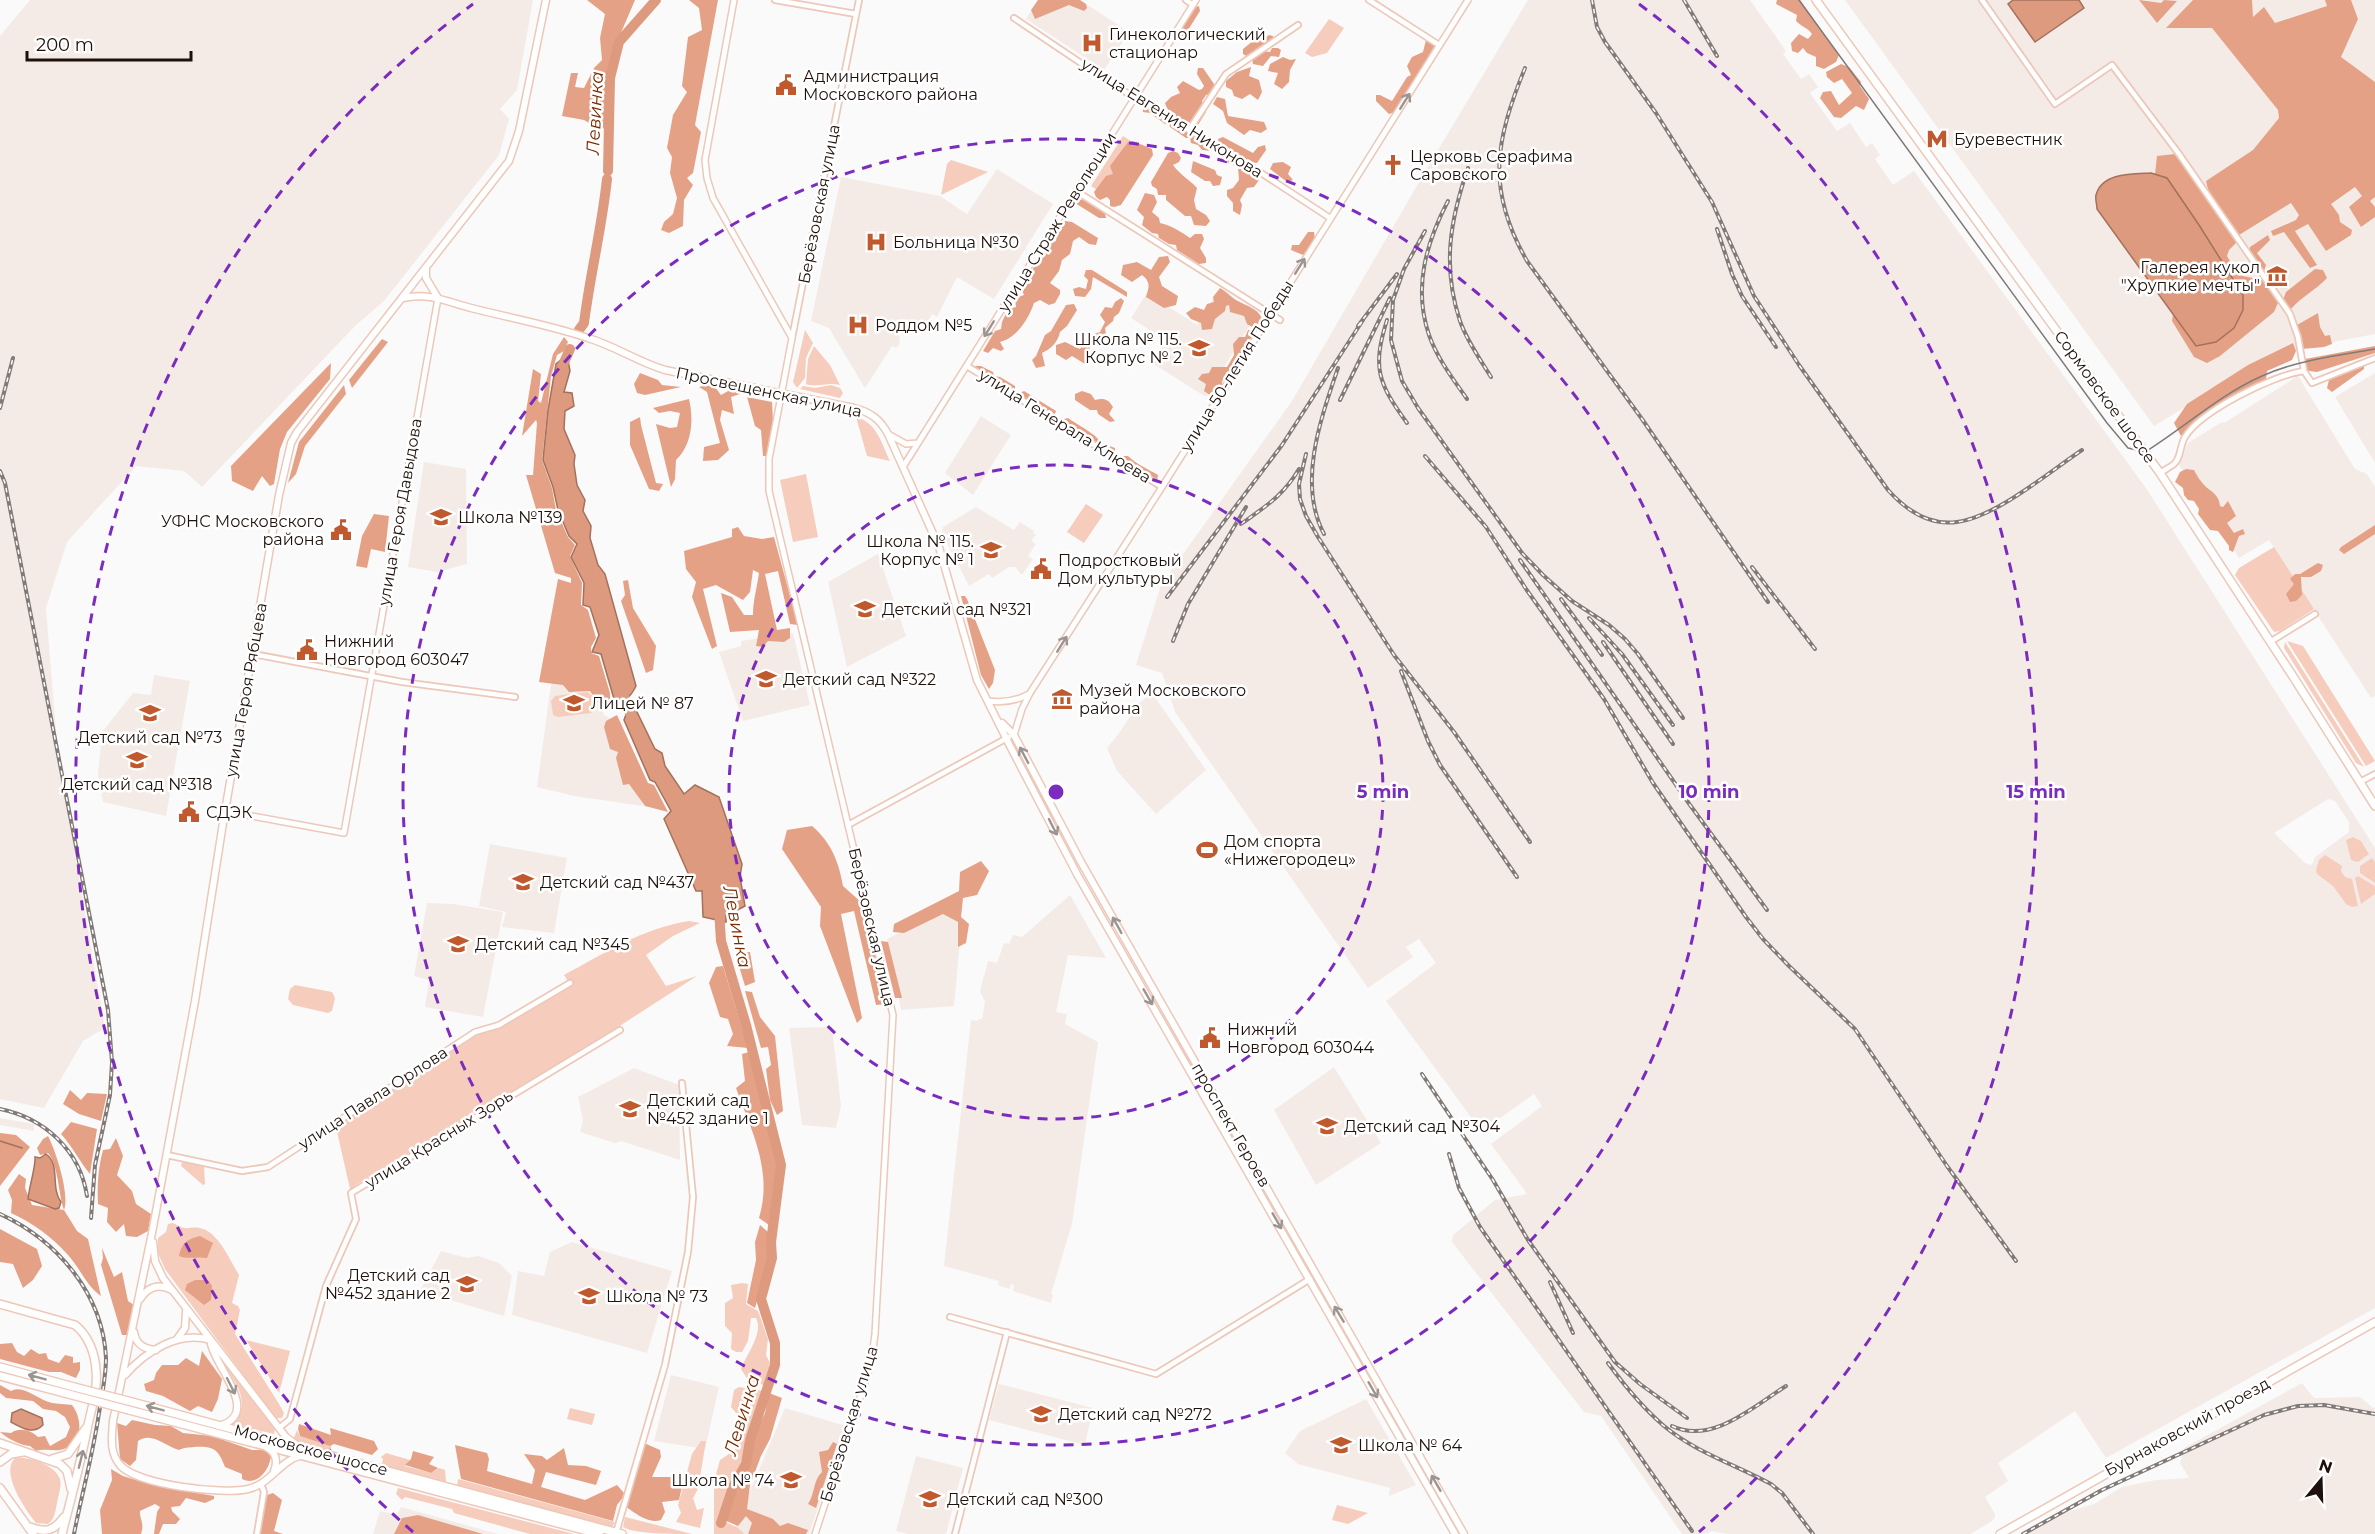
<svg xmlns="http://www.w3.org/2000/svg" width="2375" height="1534" viewBox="0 0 2375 1534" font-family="Montserrat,sans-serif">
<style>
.built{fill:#f4ebe7;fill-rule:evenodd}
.green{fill:#f6ccbc}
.forest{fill:#e5a186}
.water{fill:#dd9a7f;stroke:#a4715c;stroke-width:1.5}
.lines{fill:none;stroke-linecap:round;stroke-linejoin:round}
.stream{stroke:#a4715c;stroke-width:1.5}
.river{stroke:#dd9a7f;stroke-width:10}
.minor-casing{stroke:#edc8b9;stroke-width:8}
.tertiary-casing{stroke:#edc8b9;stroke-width:8}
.secondary-casing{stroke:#edc8b9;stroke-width:9}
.primary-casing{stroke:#edc8b9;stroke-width:10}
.minor{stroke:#fff;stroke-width:4.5}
.tertiary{stroke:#fff;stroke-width:5}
.secondary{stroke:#fff;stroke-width:6}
.primary{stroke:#fff;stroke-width:7}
.tram{stroke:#817a77;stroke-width:1.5}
.rail-casing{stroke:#817a77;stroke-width:4}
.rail{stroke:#fff;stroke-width:1.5;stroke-dasharray:4.5;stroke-linecap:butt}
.primary-bridge-casing{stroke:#edc8b9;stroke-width:10;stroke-linecap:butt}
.primary-bridge{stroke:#fff;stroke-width:7}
.oneway{stroke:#9a9492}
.ring{fill:none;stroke:#7b2cbf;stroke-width:3;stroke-dasharray:10 8}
.labels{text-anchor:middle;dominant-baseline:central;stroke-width:5;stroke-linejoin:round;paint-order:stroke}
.poi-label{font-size:16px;fill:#1e110c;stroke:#fff;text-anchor:start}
.street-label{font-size:16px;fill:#1e110c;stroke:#fff}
.water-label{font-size:18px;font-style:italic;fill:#7a2a00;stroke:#fff}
.centre{fill:#7b2cbf;stroke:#fff;stroke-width:3}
.ring-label{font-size:18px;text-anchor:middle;font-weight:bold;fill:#7b2cbf;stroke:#fff;stroke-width:5;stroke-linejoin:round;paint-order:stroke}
</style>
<rect width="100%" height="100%" fill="#fafafa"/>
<path class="built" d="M30,0H533L517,90L500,109L509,119L499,155L384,301L356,325L202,487L184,471L136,466L67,542L46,608L58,755L105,1028L83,1041L44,1108L0,1099V36Z
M1038,0H1080L1129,32L1104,70L1026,19Z
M1528,0H1750L1786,51L1783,54L1801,79L1809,74L1818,87L1810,93L1837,131L1850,123L1866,147L1872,143L1880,155L1875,159L1893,185L1914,171L2146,488L2375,848V1308L2106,1458L2075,1411L1998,1463L2008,1481L1985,1497L1995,1514V1517L1991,1522L1970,1534H1727L1712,1531L1705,1534H1682L1601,1416L1584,1412L1452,1242L1453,1235L1495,1200L1527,1194L1491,1144L1542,1106L1534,1094L1493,1123L1473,1120L1386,1001L1436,963L1419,939L1406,947L1413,957L1368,988L1175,712L1162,673L1136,665L1161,585L1292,401L1429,165ZM2328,799L2335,801L2349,822V832L2315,857L2312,865L2305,863L2274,833Z
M1845,0H2375V334L2275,353L2154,426Z
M997,169L1053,204L994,299L957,277L937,317L932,314L925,327L919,324L915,329L899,333L900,342L897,348L892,346L865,388L829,328L811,321L841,177L940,196L967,214Z
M1218,291L1256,315L1206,397L1152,363L1166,340L1131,318L1147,293L1197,325Z
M2375,373V463L2335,397Z
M2298,376L2355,469L2367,474L2375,487V696L2371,698L2269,540L2239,558L2179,465L2188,443L2222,422L2224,423Z
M981,416L1011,435L973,495L945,473Z
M424,462L466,469L467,564L437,572L408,567Z
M976,507L1014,530L1020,522L1034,531L1033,533L1036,535L1031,541L1036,544L1028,556L1033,559L1022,575L1015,567H1009L992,578L989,574L969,586L942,533L943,527Z
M878,554L906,636L847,667L828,582Z
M567,599L604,715L613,720L643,806L574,796L537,787L550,692Z
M793,633L810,705L743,721L719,652L741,646V641Z
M154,675L190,681L166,816L103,802L98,775L102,732L133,693L151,695Z
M1152,693L1206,770L1156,814L1117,771L1107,748L1120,732L1138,704Z
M490,844L567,858L554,933L502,927L506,912L479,906Z
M1070,895L1106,958L1068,955L1056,1012L1067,1014L1065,1024L1098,1042L1072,1224L1051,1294L1053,1295L1051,1303L1013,1291L1014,1285L1011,1284L1010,1289L998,1285L999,1281L944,1266L971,1020L978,1021L979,1019H982L985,1002L980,991L988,961L997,963L1004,943L1009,944L1013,935L1022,937Z
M427,903L453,904L503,912L483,1017L425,1007L429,980L414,976Z
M943,910L962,919L954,1006L901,1010L887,939Z
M832,1027L841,1106L836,1128L802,1125L789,1028Z
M1334,1067L1381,1143L1316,1185L1274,1110Z
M634,1068L679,1085L680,1160L621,1141L615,1143L580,1132L583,1120L578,1097Z
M0,1118L34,1124V1131L0,1125Z
M572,1242L672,1271L647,1353L512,1315L518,1271L544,1276L550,1252Z
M441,1251L467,1258L478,1256L499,1263L512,1276L504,1316L420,1291Z
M671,1375L719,1387L705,1449L654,1441Z
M2302,1383L2314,1398L2360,1397L2373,1408L2375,1407V1534H2027L2067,1512L2094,1504L2122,1487L2156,1480L2189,1478L2180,1463L2184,1448Z
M999,1384L1093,1408L1085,1445L989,1420Z
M1366,1399L1416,1485L1389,1496L1390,1488L1298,1464L1285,1453L1300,1431Z
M785,1408L846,1426L809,1534H732Z
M916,1456L963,1468L946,1534H908L896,1531Z
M401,1507L498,1534H373L380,1511L397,1515Z"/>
<path class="green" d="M1329,19L1344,28L1327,53L1312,57L1305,53Z
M1123,136L1152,154L1120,205L1091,186Z
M951,160L988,172L941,195L947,164Z
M805,330L813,343L806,358L805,378L797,388L793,382Z
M814,346L830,365L840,385C829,382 815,388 806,384L808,359Z
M831,385L840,388L843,393L840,398L800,389L803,386L815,388Z
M856,417C877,423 881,442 890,461L867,456Z
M806,474L818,537L793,542L780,480Z
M1086,504L1103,515L1084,543L1067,532Z
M2274,547L2314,609L2280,631L2274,632L2235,575L2239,568Z
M2287,641L2303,646L2375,761L2366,766Z
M2285,642L2364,767L2356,763L2284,648Z
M587,692L593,696L595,707L591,713L558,717L553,715L551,701L555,696Z
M2353,837L2361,841L2369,854L2358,862L2351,860L2346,840Z
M2325,855L2342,866L2341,871L2345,877L2352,879L2358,906L2352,907L2346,904L2333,886L2317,874L2316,870L2319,860Z
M2372,858L2375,862V883L2360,873V866Z
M2358,876L2375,886V894L2361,904L2355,878Z
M689,921L700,923L673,936L646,955L666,986L697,976L587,1047L356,1185L351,1193L335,1123L475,1032L499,1025L569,983L564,975C605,953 643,928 689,921Z
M295,985L332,992L335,998L332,1011L328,1013L293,1005L288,999L290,989Z
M182,1162L204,1166L205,1184L203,1185L181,1166Z
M173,1223C189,1232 187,1226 200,1228C219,1232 230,1261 239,1275L232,1303L238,1306L240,1310L235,1334L279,1404L284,1413L282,1418H276L271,1413L165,1269L158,1253V1238L166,1232L168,1224Z
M742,1283L748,1284L746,1304L758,1311L768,1339L766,1355L770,1363L766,1386L748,1380L741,1369C746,1355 764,1333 756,1318H751L748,1341L742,1352H736L731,1349L732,1333L725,1326V1303L733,1298L731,1285Z
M246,1340L290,1351L279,1393Z
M221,1360L275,1429L274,1434L232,1424C254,1402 234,1381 221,1360Z
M739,1387L764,1391L747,1442L744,1463L731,1488L721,1517C727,1526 737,1524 744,1534H714V1481L720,1460L735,1450L744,1416L736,1413L731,1407L734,1390Z
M570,1408L595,1414L592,1425L567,1419Z
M297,1430L300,1436L331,1446V1451L296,1442L294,1438Z
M701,1441H706L698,1489L693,1498L697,1510L704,1508L700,1528L676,1522L681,1513L678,1505L692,1454Z
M386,1453L410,1460L405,1466L431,1473L439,1468L445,1470L446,1481L444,1483L381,1466L383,1459L381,1457Z
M15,1458C29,1456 55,1465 60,1479C62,1486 58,1496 57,1503C55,1512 55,1519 48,1524L36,1523C24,1508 0,1472 15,1458Z
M458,1479L615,1522L612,1528L457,1487Z
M398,1488L574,1534H530L454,1513L452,1509L405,1497L402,1500L396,1494Z
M1337,1505L1368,1513L1348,1524L1332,1520Z
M625,1517L692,1534C676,1534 633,1534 623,1527Z"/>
<path class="forest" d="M587,0H635L617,42L608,78L607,129L596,127L584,120L562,116L571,73H578L575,87L584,88L594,68L602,60L600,38L605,14Z
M689,0H718L695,125L701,132L693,173L687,178L693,185L684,200L683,226L669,233L661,230L664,222L673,214L677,198L670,173L672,157L667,148L673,115L687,92L682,86L688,37L702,30L699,8Z
M1038,0H1080L1086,4L1087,8L1084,11L1069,5L1035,19L1031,10Z
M1777,0H1800L1839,55L1836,62L1824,69L1816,66V57L1807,53L1803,48L1798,53L1792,51L1791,43L1799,34L1808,39L1812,34C1808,28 1802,27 1796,21L1797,15L1776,4Z
M2139,0L2161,3L2164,0L2177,1L2157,23Z
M2193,0H2252L2253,17L2264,7L2275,23L2327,6L2325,0H2351L2358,19L2341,57L2375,82V197L2370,201L2375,207V217L2361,227L2349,207L2362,196L2355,187L2331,204L2339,215L2340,222L2352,230L2351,235L2326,251L2308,224L2295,231L2317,265L2310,268L2284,232L2273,236L2271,231L2296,220L2299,215L2291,203L2239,235L2209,193L2206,181L2253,150L2279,118L2278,110L2212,28H2166Z
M1199,6L1200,11L1183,38H1178L1177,34L1193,8Z
M1269,35L1273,36V41L1248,57L1243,54V49L1259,36L1265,38Z
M1426,40L1435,45L1395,112L1389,114L1376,101V95H1380L1392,101L1407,77L1411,75L1407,66L1412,57L1423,52Z
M1272,48H1278L1281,50L1279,57L1271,56L1263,66L1253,64L1252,58L1262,51L1270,52Z
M1283,57L1290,60L1296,59L1290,70L1289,82L1282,89L1274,84L1278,73L1268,71L1270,64Z
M1841,64L1849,67L1861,82L1860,86L1869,99L1864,110L1856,106L1841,118L1834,117L1820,98L1823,92L1831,91L1839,105L1852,93L1842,79L1834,83L1827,77L1826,72Z
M1251,67L1249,76L1259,80L1262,92L1258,100L1250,94L1242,99L1234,96L1232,90L1226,87V81L1237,72Z
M1198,68H1203L1214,84L1213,93L1206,95L1202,101L1206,112L1198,125C1184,122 1169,117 1165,103L1171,97L1180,93L1177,87L1183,81L1199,90L1202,89L1204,86L1197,74Z
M1217,97L1225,99L1228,116L1264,122L1267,129L1261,133L1250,130L1244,135L1227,123L1223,111L1213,104Z
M1143,106H1150L1152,111L1157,110L1172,123L1191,131L1193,137L1208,143L1211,151L1202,150L1198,145L1191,143L1190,138H1186L1170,127L1169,124H1165L1150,113L1143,112Z
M1223,137L1253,153L1258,147L1265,145L1266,150L1257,163L1251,162L1219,144L1218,139Z
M1133,141L1152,149L1153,155L1121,205L1114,207L1110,206V200L1107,197L1100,200L1096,197L1094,192L1106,176L1113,174L1110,166L1128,142Z
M1173,151L1178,153L1181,158L1179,162L1173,165C1180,175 1189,179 1197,188L1194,200L1196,209L1206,215L1210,221L1206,226L1194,225L1191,216H1185L1166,200V195H1158L1157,189L1152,186L1151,182L1168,153Z
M2175,154L2237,242L2229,250L2227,256L2238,275L2262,280L2278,303L2274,312L2220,356L2207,363L2194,357L2172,321L2173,314L2196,346L2167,178L2155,174L2157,156Z
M1224,155C1234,157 1244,163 1248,172L1254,171L1259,175V180L1254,187L1247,188L1240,200L1242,205L1240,215L1233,211V203L1227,196V190L1233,188L1239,180L1238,167L1224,161Z
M1193,161L1215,170L1217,175L1222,177L1220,185L1213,186L1210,181H1205L1191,172Z
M1283,162L1291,167L1288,174L1293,180L1287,182L1270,169L1273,163Z
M1145,193L1154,195L1157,202L1152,212L1159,218L1160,223C1170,225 1182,232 1190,238L1195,234H1202L1204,239L1200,248L1206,258V263L1199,264L1177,250L1176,245L1169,244L1159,238L1158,234L1152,233L1142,225L1144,217L1137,210Z
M1076,199L1086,200L1105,213L1106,218H1099L1075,203Z
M1065,221L1072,222L1098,238L1096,245L1089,244L1079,237L1073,241L1070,254L1062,260L1059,271L1050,283L1060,290V294L1055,303L1049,305L1040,300L1034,303C1029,318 1017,338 1000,342L1004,349L1001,351L993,348L988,353L983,351L995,331L1001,329L1002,322L1008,309L1016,307L1015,298L1024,295L1021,288L1034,267L1038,266L1043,253L1048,251L1049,244L1056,241L1057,233Z
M1308,232H1314L1315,239L1303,255L1291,250L1292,245H1299Z
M2268,235L2270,240L2257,253L2266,265L2264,271L2250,252V247Z
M1168,256L1170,262L1159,277L1162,286L1178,296L1176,305L1164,308L1146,297C1149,287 1151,282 1142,275L1132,282L1121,275L1123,265L1137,262L1151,270L1159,257Z
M2315,269L2323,270L2327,278C2315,291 2302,296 2291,309L2283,300L2286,292Z
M1086,270H1092L1127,292V297L1093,277L1091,289L1085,297L1075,296L1073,289L1079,287L1086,289L1088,280L1084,276Z
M1220,288C1227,292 1230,296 1236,300C1246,306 1259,308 1263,321L1259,327L1254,328L1247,324L1244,316L1230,312L1229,305L1226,306L1225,311L1215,319L1212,329L1202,330L1201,323L1191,319L1186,313L1195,307L1204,310L1207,304L1214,302L1213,297Z
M1121,298L1124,301L1119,313L1114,317L1113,321L1105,328L1106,334L1100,345L1091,346L1087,353L1091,360L1085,364L1072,356L1066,360L1056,354V345L1065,342L1080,349L1088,336L1100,332L1105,322L1100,315L1105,307L1112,308L1115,302Z
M1074,304L1077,310L1067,326L1060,332C1058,342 1051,349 1042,353L1045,366L1036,368L1032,360L1036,356L1045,335L1051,331L1066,305Z
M2318,313L2320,327L2325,336L2330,335L2332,344L2324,347L2302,349L2297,325Z
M1248,330H1252L1255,334L1251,340L1244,345V352L1237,356C1238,365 1230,378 1222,381V386L1217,395L1211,396L1204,391L1206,384L1198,379L1202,374L1209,373L1212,367H1227L1234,355L1233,344L1239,337H1245Z
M564,337L568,342L564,351L557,355L551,376L542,460L552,488L556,510L568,537L575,545L570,556L582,583L581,605L588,610L596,638L591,647V653L599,656L610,693V707L598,703L590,691L569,692L563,685L539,682L558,579L571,583V578L555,573L526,475H533L537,423L536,420L522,436L533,369L541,374L538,401L541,403L553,354Z
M382,339L388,342L352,388L349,380Z
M2293,343L2296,351L2292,360L2267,371L2266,379C2236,396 2206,412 2181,436L2174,423L2187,404L2248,365Z
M2375,346V353L2317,372L2309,371L2305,368V359Z
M331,363L330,379L287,432L280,449L274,484L270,486L262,476L253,491L232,481L231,466Z
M2364,364V369L2332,392L2327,388L2329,380Z
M975,366H981L993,372L994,376L1000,377L1015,386V390L1011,392L995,382L994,378L988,379L976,372Z
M640,373L658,380L662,385L681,387L645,395L637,393L634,384Z
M344,385L346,394L305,446L296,474L288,483L299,442Z
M707,385L715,387L721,395L730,390L743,393L731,397L734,414L722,410L720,420L729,450L718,460L703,461L704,447L720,443L707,392L699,387Z
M1024,391L1056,411L1054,417L1051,419C1040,412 1031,403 1020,398V393Z
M1082,391L1091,394L1095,400C1104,398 1108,399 1113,407L1109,414L1115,421L1110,422L1098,414L1097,410H1090L1075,400V394Z
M747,397L772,402L773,422L767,456H763L761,430L755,426Z
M689,399C694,420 692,445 676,460L675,479L671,487L656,424L670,428L677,427L680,413L670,411L659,413L653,408Z
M640,417L641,425L656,483L663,484L659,491L649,489L630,445V422Z
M1068,418C1076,424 1098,435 1101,443L1115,448V452L1111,453L1101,445H1098C1085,437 1076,431 1064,423V419Z
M1122,456H1128C1136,464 1148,469 1158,475L1157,481C1147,478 1133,474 1129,463L1121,460Z
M2186,469L2194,470C2197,476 2201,482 2206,487C2212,492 2219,495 2220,506L2223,507L2228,501L2236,516L2227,523L2234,533L2243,529L2245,534L2239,536L2233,552L2229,550V546L2218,531L2210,530L2198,514L2199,509L2194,501L2188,500L2184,495L2183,488L2175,482L2180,472Z
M374,514L389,516L385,552L371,549L367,568L356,566L362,536Z
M2375,525V534L2344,554L2339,550L2341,547Z
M738,527L744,536L762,539L774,537L798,625L790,624L778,571L765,574L777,630L790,628V638L784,642L768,641L763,647L756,646L759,630L730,632L721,593L732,597L744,615H753C753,600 757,588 759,573L753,570L750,592L743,600L716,585L703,589L717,646L712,649L692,597L696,582L686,569L684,551L732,537V529Z
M2318,563L2323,565L2321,571L2311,577H2301L2302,595L2296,601L2290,602L2286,594L2294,584L2290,579L2295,574H2300Z
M628,580L633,608L656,646L653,670L646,673L621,601L625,595L623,581Z
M961,596H965L967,599L995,670L993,683L989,689L981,675Z
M617,715L648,783L654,785L668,812L645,806L629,784L623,785L616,758L618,752L610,749L604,727L606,721Z
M812,826C831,842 839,862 843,886L862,903L887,1004L876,1005L854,911L841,914L862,1018L857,1023L820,926L821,907L782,849L787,830Z
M981,861L989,871L977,895L963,898L961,917L969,924L966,943L958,947V922L943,914L904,933L893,932L894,924L959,891L960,872Z
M881,941L888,942L902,998H895Z
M750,952L755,982L745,986L735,953Z
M723,966L748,1048L727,1046L733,1034L728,1019L720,1017L709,983L716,967Z
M745,991L752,992L760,1017L775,1036L783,1111L777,1115L770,1100L766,1069L771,1065L768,1047L761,1048Z
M749,1052L779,1165L769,1225L759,1218C773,1171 752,1132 736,1088L745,1081L742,1054Z
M70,1090L81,1100L87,1093L107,1094L101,1121L79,1114L63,1104Z
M71,1122L97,1129L90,1174C79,1161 73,1147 61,1134Z
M0,1133L16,1135L30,1147L0,1186Z
M48,1136C56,1151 70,1195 64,1210L77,1231L88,1239L101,1296C87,1287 80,1268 68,1255C52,1237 33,1223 11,1213L12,1200L8,1190L19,1174L26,1179L25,1188L32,1205L64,1210C58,1193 59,1167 48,1153L40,1155L37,1148L43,1139Z
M116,1138L123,1156L117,1175L132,1191L136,1204L151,1214L148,1231L137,1237L126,1236L124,1224L116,1232L107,1222L108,1208L98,1204C97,1186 98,1168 103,1150L110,1149Z
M760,1225L769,1233V1259L755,1308L747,1303L756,1260L755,1242Z
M0,1229L37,1249L42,1266L33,1280L23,1288L13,1264L0,1262Z
M200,1236L213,1243L207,1258C197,1256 189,1260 179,1256C182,1242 188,1239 200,1236Z
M102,1248L114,1277L122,1272L128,1301L134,1305L128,1335H122L101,1265L103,1258Z
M195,1280H208L212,1286L211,1300L204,1305L185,1290L187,1284Z
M12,1343L17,1352L24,1356L31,1349L39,1354L46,1353L48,1359L59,1363L65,1355L73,1357V1363L80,1362V1370L76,1378L61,1372H49L0,1359V1344Z
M202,1351L222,1379L218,1399L212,1412L198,1406L190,1411L163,1396L146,1391L144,1384L154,1380L156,1373L162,1365H178L186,1358L199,1366Z
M0,1385L11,1391C24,1384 39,1401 52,1403C57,1404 66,1404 72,1405C82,1418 84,1442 64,1449C55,1452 47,1448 36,1451L30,1446C20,1445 8,1439 0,1432L11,1433C19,1427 31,1430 38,1437L45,1436L50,1446L66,1437L70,1427L65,1417L56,1411L43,1409L33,1401L6,1398L0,1393Z
M769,1393L782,1398L770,1439L761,1456L750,1485L747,1509L773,1519L780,1526L788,1523L808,1530L806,1534H748L752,1523L746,1516L738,1526L724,1520L735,1488L748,1464L752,1440L765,1413Z
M132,1420L155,1425L171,1426L183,1433L212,1436L252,1450H265L271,1454C271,1468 258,1487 242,1479V1474L225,1467C218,1449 214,1446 194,1447C188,1448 185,1447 179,1450C166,1447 152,1431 138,1441L136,1460L130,1466L120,1459L117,1423L126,1426Z
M299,1424L331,1435L330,1428L374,1441L378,1449L372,1455L334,1444L330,1446L300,1436L298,1429Z
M833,1442L837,1444L816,1508L808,1504C815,1494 813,1480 822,1472L819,1452L828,1450Z
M644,1443L660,1450L661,1457L652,1477H684L679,1500L662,1502L665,1512L661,1520C648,1524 637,1514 626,1507Z
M455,1445L487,1453L489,1459L487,1471L532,1484L535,1470L524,1454L542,1456L547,1460L564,1448L568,1465L586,1466L601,1471L596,1485L546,1472L541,1487L585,1500L617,1485L624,1493V1496L617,1505L613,1521L461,1479Z
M413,1451L434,1457L429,1464L438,1468L431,1473L405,1465L411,1459Z
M111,1469L123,1476L152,1485L214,1496V1499L205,1503L186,1498L180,1506L171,1507L172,1511L180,1519L176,1524H163L159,1534H154L157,1512L160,1507L155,1504L140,1511C139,1519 145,1522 141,1534H102L100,1510L112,1480Z
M273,1493L282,1500L274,1531L283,1534H261L257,1527L264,1496Z
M418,1515L483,1534H394L402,1518Z"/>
<path class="water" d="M2013,0H2079L2084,8L2035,42L2008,4Z
M2151,173L2167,178L2199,225L2243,295V310L2234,328L2216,342L2196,346L2097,209C2097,205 2095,199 2096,195C2102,172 2134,174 2151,173Z
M567,355L570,371L564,392L572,393L574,406L565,411L564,429L575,455L574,464L577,485L585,500L583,511L591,526L590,538L598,565L605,574L636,686C630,698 627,700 614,699L601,654L592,652L599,635L590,607L583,605L584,583L571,557L577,544L569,536L558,510L553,487L543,460L548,410L556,364Z
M628,709L636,710L655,749L662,753L665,766L684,794L695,785L719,797L742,864L740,877L745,906L726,916V922L703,917L702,891H696L664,819L671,811L655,782L650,780L624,720Z
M46,1154C61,1165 50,1187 61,1202L59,1208L55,1209L28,1199C29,1188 36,1165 35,1157L40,1158Z
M21,1409L42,1418L43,1425C33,1435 22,1428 11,1422L12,1413Z"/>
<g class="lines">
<path class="stream" d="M0,1141L22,1148"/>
<path class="river" d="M608,171L610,78L619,42L656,0
M579,330L584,323C590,275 602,227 607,179
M562,367L570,349
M621,688L633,721
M719,910L721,941L746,1025L781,1165L771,1242L772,1258L761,1299L775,1343V1365L750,1440L746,1464L733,1487L721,1523"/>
<defs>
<path id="minor" d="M775,0L856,14
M1186,0L1193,5
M1369,0L1439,45
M1982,0L2055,104L2112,65L2179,154L2290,314L2298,337L2304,371L2312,383L2375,358
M1014,18L1112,84L1255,169L1330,218
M1189,130L1226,74L1298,25
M1076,191L1280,320
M792,338L859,0
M967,366L1162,487
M2160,473C2164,470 2171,467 2175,463C2181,457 2180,445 2185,437C2201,411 2273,375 2304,371
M2270,642L2315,614
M253,654L402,682L515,697
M2360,782L2375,774
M848,825L1009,737
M167,1155L242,1171L268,1167L475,1032L499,1025L570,983
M950,1317L1156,1374L1310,1279
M279,1428L290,1419L326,1286L356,1219L351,1193L620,1030
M616,1533L665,1365L688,1252L693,1197L682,1083
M257,1534L264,1492L261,1484
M955,1534L1007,1332"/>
<path id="tertiary" d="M734,0L705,160L707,178L713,198L792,338L769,459V491L893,1015L875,1334L871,1364L815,1534
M888,434L906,444L918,443
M903,467L1196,0
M988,701C1002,703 1016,701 1029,694
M1014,735L1022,709L1030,693L1162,487L1468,0
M225,811L344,833L438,298"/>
<path id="secondary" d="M426,269V278L438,298
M403,298C428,292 448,302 471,308C510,318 550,325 588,338C615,346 638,362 665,370L854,408C870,412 880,419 888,434L939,547L977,680L1010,746L1078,876L1455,1534
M1002,723L1014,735L1081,862L1464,1534
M153,1242L155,1261L163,1278L279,1428L286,1437L298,1446
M140,1299C148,1287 158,1283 172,1290
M134,1332C136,1345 144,1349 156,1350
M177,1339L185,1328L186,1311
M211,1344C216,1368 262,1414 219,1426
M125,1375C145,1352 179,1330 210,1340
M266,1447C276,1452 278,1461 274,1471
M302,1455C279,1461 271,1484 248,1489C223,1495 137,1485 120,1465C109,1452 112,1436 113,1421L152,1233L195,1001L223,823L279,495L291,443L297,432L509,161L519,131L546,0"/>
<path id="primary" d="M1816,0L2160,473L2294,678L2375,806
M0,1304L75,1325C88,1335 95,1353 96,1370C98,1388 92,1407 88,1425C81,1462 71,1498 62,1534
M0,1367L74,1387
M0,1376L72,1395
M132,1402L622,1534
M129,1410L599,1534
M0,1443L60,1464L67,1471L71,1489
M52,1459L68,1454L86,1428
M0,1462L11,1454L23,1452
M0,1488L33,1534
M30,1527C46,1533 54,1531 64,1517
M2000,1534L2375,1322"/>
</defs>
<use href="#minor" class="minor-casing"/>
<use href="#tertiary" class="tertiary-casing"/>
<use href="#secondary" class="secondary-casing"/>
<use href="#primary" class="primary-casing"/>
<use href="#minor" class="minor"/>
<use href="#tertiary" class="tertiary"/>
<use href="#secondary" class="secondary"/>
<use href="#primary" class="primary"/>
<path class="tram" d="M1799,0L2107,423L2128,448L2145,452C2185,427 2219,395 2262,376C2297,360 2337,356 2375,349"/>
<defs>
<path id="rail" d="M1592,0L1597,27L1605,42L1656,113L1712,202L1754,296L1799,365L1888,490C1906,510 1929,526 1957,522C1996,517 2049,472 2082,450
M1684,0L1717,56
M1525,68C1495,142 1486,189 1527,261L1642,419L1768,602
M1468,168C1450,220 1442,267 1460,321C1467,341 1480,359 1491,377
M1448,201C1426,243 1413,288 1429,335C1437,358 1453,379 1467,399
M1717,229L1732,274L1742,296L1776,347
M1425,231L1404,269L1393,300L1391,340L1402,381L1418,408L1522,553L1543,575L1572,601L1609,625L1625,639L1638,654L1683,718
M1387,320C1372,368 1378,383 1407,423
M1358,326L1397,274
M1340,400L1390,298
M0,408L13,358
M1306,454L1299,484L1300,499L1306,516L1318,537L1394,655L1454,732L1530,842
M1425,456L1486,527L1526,589L1604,699L1653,783L1746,917L1763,939L1789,966L1855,1029L1947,1166L2016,1261
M0,471L5,483L108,1010L112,1062L110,1095L95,1165L91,1218
M1241,524C1266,506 1283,496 1299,469
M1324,534C1297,483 1321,418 1338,368
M1520,560L1690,805L1767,910
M1752,567L1815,649
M1167,597L1282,445L1363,320
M1561,599L1602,655
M1589,618L1622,654L1673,725
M1173,641L1188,604L1246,507
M1603,642L1673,744
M1401,671L1428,741L1440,765L1517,877
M1422,1074L1493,1180L1528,1240L1615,1362L1640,1384L1687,1418
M0,1109C44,1118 80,1150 87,1196
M1449,1154L1459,1188L1480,1227L1692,1531
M0,1214C57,1240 103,1294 106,1358C106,1376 102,1395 99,1413C93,1454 82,1493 74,1534
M1550,1282L1573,1333
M1608,1363C1624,1385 1643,1408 1664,1426C1695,1452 1736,1465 1771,1484L1782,1493L1813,1534
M1672,1426C1712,1445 1754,1406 1786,1386
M2023,1534L2102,1490L2264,1415L2298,1406L2324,1405L2375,1414"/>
</defs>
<use href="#rail" class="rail-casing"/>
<use href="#rail" class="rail"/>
<defs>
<path id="primary-bridge" d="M74,1387L132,1402
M72,1395L129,1410"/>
</defs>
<use href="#primary-bridge" class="primary-bridge-casing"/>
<use href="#primary-bridge" class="primary-bridge"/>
</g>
<defs><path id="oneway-shaft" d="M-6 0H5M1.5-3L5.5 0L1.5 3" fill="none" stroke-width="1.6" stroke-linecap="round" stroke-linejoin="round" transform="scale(1.5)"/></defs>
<g class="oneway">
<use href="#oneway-shaft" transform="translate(1405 101) rotate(-58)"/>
<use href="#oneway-shaft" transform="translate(1300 266) rotate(-58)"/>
<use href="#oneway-shaft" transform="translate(989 329) rotate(122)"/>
<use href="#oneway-shaft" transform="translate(1062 644) rotate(-58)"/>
<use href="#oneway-shaft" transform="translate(1024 755) rotate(-118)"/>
<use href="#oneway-shaft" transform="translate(1053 827) rotate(63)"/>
<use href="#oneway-shaft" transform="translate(1117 925) rotate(-119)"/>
<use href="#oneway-shaft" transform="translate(1148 997) rotate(60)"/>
<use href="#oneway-shaft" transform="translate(1277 1221) rotate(60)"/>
<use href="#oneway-shaft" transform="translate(1339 1314) rotate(-121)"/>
<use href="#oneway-shaft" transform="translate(37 1377) rotate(-165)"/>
<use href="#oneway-shaft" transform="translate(231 1386) rotate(63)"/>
<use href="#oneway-shaft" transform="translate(1373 1390) rotate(60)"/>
<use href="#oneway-shaft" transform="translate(155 1408) rotate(-165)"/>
<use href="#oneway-shaft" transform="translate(81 1459) rotate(-76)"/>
<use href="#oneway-shaft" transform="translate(1436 1483) rotate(-120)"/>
</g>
<g class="ring">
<circle cx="1056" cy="792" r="327"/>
<circle cx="1056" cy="792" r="653"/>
<path d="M413 1532A980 980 0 0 1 473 4M1639 4A980 980 0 0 1 1699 1532"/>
</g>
<defs>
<symbol id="hospital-bare" viewBox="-9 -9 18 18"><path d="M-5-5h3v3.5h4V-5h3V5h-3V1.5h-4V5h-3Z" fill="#c0592d" stroke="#fff" stroke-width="2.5" paint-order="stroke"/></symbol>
<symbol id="civic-bare" viewBox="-9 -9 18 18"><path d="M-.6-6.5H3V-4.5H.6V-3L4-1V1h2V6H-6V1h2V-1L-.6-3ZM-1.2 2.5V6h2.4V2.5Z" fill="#c0592d" stroke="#fff" stroke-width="2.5" paint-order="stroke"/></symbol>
<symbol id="metro-bare" viewBox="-9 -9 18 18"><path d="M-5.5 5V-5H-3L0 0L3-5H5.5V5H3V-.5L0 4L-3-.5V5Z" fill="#c0592d" stroke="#fff" stroke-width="2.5" paint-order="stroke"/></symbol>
<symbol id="church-bare" viewBox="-9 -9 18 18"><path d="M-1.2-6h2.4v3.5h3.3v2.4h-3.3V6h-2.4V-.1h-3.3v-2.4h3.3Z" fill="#c0592d" stroke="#fff" stroke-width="2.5" paint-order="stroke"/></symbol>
<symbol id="museum-bare" viewBox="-9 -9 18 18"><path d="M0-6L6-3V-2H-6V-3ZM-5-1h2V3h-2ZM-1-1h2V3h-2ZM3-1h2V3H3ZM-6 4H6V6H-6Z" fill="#c0592d" stroke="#fff" stroke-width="2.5" paint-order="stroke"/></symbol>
<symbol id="school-bare" viewBox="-9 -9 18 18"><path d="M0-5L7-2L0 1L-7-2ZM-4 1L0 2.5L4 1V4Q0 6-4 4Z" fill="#c0592d" stroke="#fff" stroke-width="2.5" paint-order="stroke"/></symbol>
<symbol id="stadium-bare" viewBox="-9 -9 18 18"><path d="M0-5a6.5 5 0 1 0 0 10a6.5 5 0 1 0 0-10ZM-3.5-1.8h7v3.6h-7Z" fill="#c0592d" stroke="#fff" stroke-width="2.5" paint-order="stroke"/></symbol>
</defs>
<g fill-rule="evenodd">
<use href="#hospital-bare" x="1077" y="28" width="30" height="30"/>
<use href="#civic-bare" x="771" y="70" width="30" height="30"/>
<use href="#metro-bare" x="1922" y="124" width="30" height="30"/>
<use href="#church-bare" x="1378" y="150" width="30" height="30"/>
<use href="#hospital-bare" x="861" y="227" width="30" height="30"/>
<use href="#museum-bare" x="2262" y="261" width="30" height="30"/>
<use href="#hospital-bare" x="843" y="310" width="30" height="30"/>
<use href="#school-bare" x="1184" y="333" width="30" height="30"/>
<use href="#school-bare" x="426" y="502" width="30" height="30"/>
<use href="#civic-bare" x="326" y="515" width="30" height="30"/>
<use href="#school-bare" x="976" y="535" width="30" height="30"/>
<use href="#civic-bare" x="1026" y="554" width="30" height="30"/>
<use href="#school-bare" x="850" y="594" width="30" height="30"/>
<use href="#civic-bare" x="292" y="635" width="30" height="30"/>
<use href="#school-bare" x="751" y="664" width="30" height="30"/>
<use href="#museum-bare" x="1047" y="684" width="30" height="30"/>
<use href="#school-bare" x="559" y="688" width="30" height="30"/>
<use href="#school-bare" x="135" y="698" width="30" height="30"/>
<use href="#school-bare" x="122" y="745" width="30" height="30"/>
<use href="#civic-bare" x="174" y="797" width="30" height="30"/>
<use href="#stadium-bare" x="1192" y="835" width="30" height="30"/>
<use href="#school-bare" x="508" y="867" width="30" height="30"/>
<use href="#school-bare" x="443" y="929" width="30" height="30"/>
<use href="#civic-bare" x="1195" y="1023" width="30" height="30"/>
<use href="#school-bare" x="615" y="1094" width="30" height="30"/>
<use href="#school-bare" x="1312" y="1111" width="30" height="30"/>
<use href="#school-bare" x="452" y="1269" width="30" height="30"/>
<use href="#school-bare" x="574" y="1281" width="30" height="30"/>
<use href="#school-bare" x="1026" y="1399" width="30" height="30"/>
<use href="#school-bare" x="1326" y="1430" width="30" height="30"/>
<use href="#school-bare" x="776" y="1465" width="30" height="30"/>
<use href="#school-bare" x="915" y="1484" width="30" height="30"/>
</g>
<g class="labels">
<g class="poi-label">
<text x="1109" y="34">Гинекологический<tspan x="1109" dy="18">стационар</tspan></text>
<text x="803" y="76">Администрация<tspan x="803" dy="18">Московского района</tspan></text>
<text x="1954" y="139">Буревестник</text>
<text x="1410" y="156">Церковь Серафима<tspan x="1410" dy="18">Саровского</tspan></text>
<text x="893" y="242">Больница №30</text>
<text x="2260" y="267" text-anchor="end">Галерея кукол<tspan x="2260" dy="18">"Хрупкие мечты"</tspan></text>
<text x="875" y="325">Роддом №5</text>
<text x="1182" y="339" text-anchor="end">Школа № 115.<tspan x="1182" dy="18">Корпус № 2</tspan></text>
<text x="458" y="517">Школа №139</text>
<text x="324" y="521" text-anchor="end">УФНС Московского<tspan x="324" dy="18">района</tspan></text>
<text x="974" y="541" text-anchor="end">Школа № 115.<tspan x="974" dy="18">Корпус № 1</tspan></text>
<text x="1058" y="560">Подростковый<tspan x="1058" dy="18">Дом культуры</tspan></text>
<text x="882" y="609">Детский сад №321</text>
<text x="324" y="641">Нижний<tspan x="324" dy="18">Новгород 603047</tspan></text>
<text x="783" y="679">Детский сад №322</text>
<text x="1079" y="690">Музей Московского<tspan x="1079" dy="18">района</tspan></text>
<text x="591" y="703">Лицей № 87</text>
<text x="150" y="737" text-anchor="middle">Детский сад №73</text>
<text x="137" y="784" text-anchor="middle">Детский сад №318</text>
<text x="206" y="812">СДЭК</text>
<text x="1224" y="841">Дом спорта<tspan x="1224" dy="18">«Нижегородец»</tspan></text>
<text x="540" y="882">Детский сад №437</text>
<text x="475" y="944">Детский сад №345</text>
<text x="1227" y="1029">Нижний<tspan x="1227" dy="18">Новгород 603044</tspan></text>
<text x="647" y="1100">Детский сад<tspan x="647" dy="18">№452 здание 1</tspan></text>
<text x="1344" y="1126">Детский сад №304</text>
<text x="450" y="1275" text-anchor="end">Детский сад<tspan x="450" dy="18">№452 здание 2</tspan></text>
<text x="606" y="1296">Школа № 73</text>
<text x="1058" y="1414">Детский сад №272</text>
<text x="1358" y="1445">Школа № 64</text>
<text x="774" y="1480" text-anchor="end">Школа № 74</text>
<text x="947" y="1499">Детский сад №300</text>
</g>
<g class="street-label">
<text transform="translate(1172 118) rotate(32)">улица Евгения Никонова</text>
<text transform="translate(819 204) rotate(-79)">Берёзовская улица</text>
<text transform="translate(1057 222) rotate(-58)">улица Страж Революции</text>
<text transform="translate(1237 366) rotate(-58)">улица 50-летия Победы</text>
<text transform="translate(769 392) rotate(12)">Просвещенская улица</text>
<text transform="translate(2105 397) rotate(54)">Сормовское шоссе</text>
<text transform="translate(1065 426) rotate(32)">улица Генерала Клюева</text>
<text transform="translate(400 512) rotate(-80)">улица Героя Давыдова</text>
<text transform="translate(246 690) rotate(-80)">улица Героя Рябцева</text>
<text transform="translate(872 927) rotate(77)">Берёзовская улица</text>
<text transform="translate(373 1098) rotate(-33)">улица Павла Орлова</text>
<text transform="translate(1231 1125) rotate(60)">проспект Героев</text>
<text transform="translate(439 1139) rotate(-32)">улица Красных Зорь</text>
<text transform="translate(849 1424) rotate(-73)">Берёзовская улица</text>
<text transform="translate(2187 1427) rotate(-29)">Бурнаковский проезд</text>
<text transform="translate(311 1450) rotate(15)">Московское шоссе</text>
</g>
<g class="water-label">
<text transform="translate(595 113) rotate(-87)">Левинка</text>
<text transform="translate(737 927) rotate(79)">Левинка</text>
<text transform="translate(742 1415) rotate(-73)">Левинка</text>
</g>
</g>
<circle cx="1056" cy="792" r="9" class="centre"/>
<g class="ring-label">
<text x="1383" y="798">5 min</text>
<text x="1709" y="798">10 min</text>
<text x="2036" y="798">15 min</text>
</g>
<g transform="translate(2321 1480) rotate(19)" stroke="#ffffff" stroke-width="4.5" paint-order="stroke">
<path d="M0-4.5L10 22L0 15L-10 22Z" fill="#1e110c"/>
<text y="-9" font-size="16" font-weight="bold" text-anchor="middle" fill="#1e110c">N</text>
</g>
<path d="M27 51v9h164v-9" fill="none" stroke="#1e110c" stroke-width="3"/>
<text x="36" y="51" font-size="18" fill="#1e110c" stroke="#ffffff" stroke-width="4.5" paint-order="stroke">200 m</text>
</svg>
